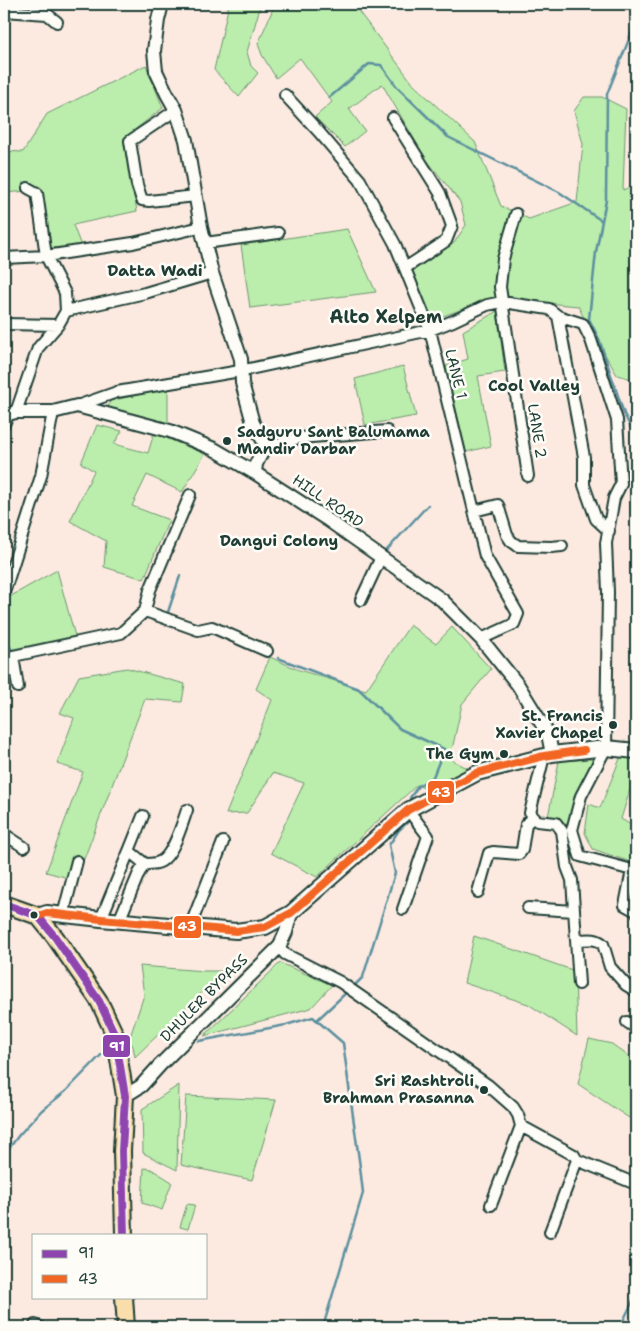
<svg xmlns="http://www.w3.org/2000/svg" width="640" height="1331" viewBox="0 0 640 1331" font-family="'Shantell Sans',sans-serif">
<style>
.green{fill:#bbedac;stroke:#6d9570}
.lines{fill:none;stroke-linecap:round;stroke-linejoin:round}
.stream{stroke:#5c909f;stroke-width:2.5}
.minor-casing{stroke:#1f3d34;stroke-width:14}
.tertiary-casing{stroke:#1f3d34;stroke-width:16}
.secondary-casing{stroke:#1f3d34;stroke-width:18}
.primary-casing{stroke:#1f3d34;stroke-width:20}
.minor{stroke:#fdfcf7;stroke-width:10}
.tertiary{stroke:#fdfcf7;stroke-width:12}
.secondary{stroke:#fdfcf7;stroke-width:14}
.primary{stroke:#f9ddab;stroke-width:16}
.bus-1-casing{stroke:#fdfcf7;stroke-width:11}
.bus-2-casing{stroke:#fdfcf7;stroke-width:11}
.bus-1{stroke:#8e44ad;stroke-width:8}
.bus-2{stroke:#f26522;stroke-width:8}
.poi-dot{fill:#1f3d34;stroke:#fdfcf7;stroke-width:2}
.labels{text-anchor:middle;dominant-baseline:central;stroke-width:5;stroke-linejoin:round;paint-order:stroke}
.street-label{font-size:15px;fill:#1f3d34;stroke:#fdfcf7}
.poi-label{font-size:15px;font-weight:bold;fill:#1f3d34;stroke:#fdfcf7;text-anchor:end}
.neighbourhood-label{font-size:16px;font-weight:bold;fill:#1f3d34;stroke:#fdfcf7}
.quarter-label{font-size:18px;font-weight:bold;fill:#1f3d34;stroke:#fdfcf7}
.line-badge{stroke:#fdfcf7;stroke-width:2}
.badge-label{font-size:14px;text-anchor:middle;font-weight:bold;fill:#fff}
</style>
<rect width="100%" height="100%" fill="#fceae0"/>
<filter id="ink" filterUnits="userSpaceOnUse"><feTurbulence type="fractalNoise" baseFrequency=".02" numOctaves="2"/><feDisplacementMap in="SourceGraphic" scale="10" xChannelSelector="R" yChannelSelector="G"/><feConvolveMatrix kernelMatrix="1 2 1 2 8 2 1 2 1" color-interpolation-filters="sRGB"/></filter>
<g filter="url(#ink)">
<path class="green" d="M229,4H261L247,52L251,66L258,73L239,97L214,70Z
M275,4H353L414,85L475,142L501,206L529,219L577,202L583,144L574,111L584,97H602L626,109L623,190L636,184V380L617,375L587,324L578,306L494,298L432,320L413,271L454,243L466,225L460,202L426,159L382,84L349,109L365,131L345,147L315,117L332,102L300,58L276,78L262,55L258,44Z
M146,65L163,108L124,138L137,211L73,225L81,246L48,248L41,190L4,193V151L23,152L47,114Z
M347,229L376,292L250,308L241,245Z
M497,311L505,372L478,376L491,446L466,452L446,366L468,359L463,331Z
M403,366L416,416L365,425L355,379Z
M168,388V426L108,408L110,401Z
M97,425L122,431L114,444L148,453L154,433L205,454L182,492L147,475L132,506L169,520L144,579L104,567L106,541L70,521L94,471L81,463Z
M57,570L75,636L4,651V600Z
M410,625L436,644L452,627L491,669L462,704L450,759L469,769L428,790L417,785L317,877L271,853L304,783L273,773L247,813L226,814L272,700L256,689L270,657L299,670L366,690Z
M127,668L185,684L182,702L145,699L76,880L46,872L83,772L57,764L74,718L60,713L79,676Z
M621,756L636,759V770L621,819L636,828V864L593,849L585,833L589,804L600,808Z
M593,759L580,788L568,824L548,817L559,761Z
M474,936L575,971L577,1036L528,1004L464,983Z
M280,963L332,985L311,1008L204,1036Z
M140,966L204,971H224L135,1057L133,1046L129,1040L144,995Z
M589,1039L612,1044L636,1062V1106L629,1118L578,1084Z
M179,1085L177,1170L143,1153L142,1109Z
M186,1096L276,1100L252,1180L181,1165Z
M144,1168L151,1169L172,1182L162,1210L142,1203Z
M187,1204L195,1205L188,1229L180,1227Z"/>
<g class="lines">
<path class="stream" d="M636,22L607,94L606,200L596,252L589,319L599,339L624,414L636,438
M330,97L369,64L381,65L397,87L448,137L559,192L602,221
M386,555V551L428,505
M167,615L180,576
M4,626L5,636L12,651L62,641
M278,658L359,689L400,729L444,749L433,777L418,786L410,798L414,802
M352,988L363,977L395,873L389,845L399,830L411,819
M317,1020L348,991
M199,1041L286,1025L313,1017L343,1043L360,1167L363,1193L323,1327
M4,1155L19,1135L42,1110L66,1091L106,1050
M620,1327L636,1295"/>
<defs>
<path id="minor" d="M4,11L47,14L57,22
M285,95L319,132L360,180L395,244L430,330L485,556L518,614L514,624L481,639
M176,110L130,141L137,185L142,200L149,201L196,196
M393,118L440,193L452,226L446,241L405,268
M516,214L503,259L500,287L528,476
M205,243L278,233
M4,258L46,256L133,243L201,227
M66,311L145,293L212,273
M558,316L584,457V485L596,519L609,531
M4,324L58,325
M77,406L117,392L240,371L430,330L453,321L487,305L502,302L549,309L558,316L583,324L591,340L617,420L621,484L614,498L606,543L608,592L606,748L581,796L572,830L580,856L636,871
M16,412L38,348L58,325L66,311L65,293L46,256L37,193L28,188
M4,424L8,415
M264,448L299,438L387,431
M474,511L498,505L507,535L511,541L518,546L551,547L562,546
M4,593L41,476L53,412
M361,600L381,557
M145,611L198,630L212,627L267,651
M13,656L18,687
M4,658L121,633L145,611L150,590L190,495
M544,756L530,813L537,821L556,823L562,831L567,867L572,880L579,984
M143,816L129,851L145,864
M4,834L24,847
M632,870L625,905L636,911
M478,892L489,853L493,852L519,854L522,850L526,824L533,817
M528,908L574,911
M403,909L428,836L408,810
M63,915L77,861
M101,919L129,851
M119,921L139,873L145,864C152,864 159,864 164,859C175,849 182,824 187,810
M190,927L223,842
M576,940C586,940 595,937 603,944L610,967L626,985L636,991
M279,947L285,954L340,982L488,1085L513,1107L518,1115L521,1126L574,1155L577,1160L636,1184
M627,1022L636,1028
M491,1205L521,1126
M550,1232L577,1160
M35,1325L40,1327"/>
<path id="tertiary" d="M162,4L158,20L154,51L156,71L167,94L176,110L186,140L201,227L212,273L241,359L242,383L253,423L264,442V448L256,464L255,473
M4,415L16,412H53L77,406L170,431L214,449L255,473L328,520L442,600L481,639L518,685L548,734L552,754
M125,1096L141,1086L161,1064L279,947L286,932L291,913"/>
<path id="secondary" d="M38,916L47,913L101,919L236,931L265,927L291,913L408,810L477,773L552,754L606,748L636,751"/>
<path id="primary" d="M4,904L38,916L55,937L99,1001L115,1035L125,1096L122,1151L124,1235
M124,1297L126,1327"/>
</defs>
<use href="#minor" class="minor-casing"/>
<use href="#tertiary" class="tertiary-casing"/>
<use href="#secondary" class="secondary-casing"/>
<use href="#primary" class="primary-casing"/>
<use href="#minor" class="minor"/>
<use href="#tertiary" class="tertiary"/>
<use href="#secondary" class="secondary"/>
<use href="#primary" class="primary"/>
<defs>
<path id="bus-1" d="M4,904L38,916L55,937L99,1001L115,1035L125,1096L122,1151L124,1235"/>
<path id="bus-2" d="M38,916L47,913L101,919L236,931L265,927L291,913L408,810L477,773L544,756L584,750"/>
</defs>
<use href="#bus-1" class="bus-1-casing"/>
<use href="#bus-2" class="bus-2-casing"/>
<use href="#bus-1" class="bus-1"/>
<use href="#bus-2" class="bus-2"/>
</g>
</g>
<g class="poi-dot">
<circle cx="227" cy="441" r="5"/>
<circle cx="613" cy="725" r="5"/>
<circle cx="504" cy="754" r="5"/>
<circle cx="34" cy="915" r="4.5"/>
<circle cx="484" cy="1090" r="5"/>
</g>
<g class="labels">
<g class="street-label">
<text transform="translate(456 374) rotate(76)">LANE 1</text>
<text transform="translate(537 431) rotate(81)">LANE 2</text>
<text transform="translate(328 501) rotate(34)">HILL ROAD</text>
<text transform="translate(204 998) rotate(-45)">DHULER BYPASS</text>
</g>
<g class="poi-label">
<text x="237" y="432" text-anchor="start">Sadguru Sant Balumama<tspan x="237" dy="17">Mandir Darbar</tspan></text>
<text x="603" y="716">St. Francis<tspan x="603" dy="17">Xavier Chapel</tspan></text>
<text x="494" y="754">The Gym</text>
<text x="474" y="1081">Sri Rashtroli<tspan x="474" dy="17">Brahman Prasanna</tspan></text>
</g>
<g class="neighbourhood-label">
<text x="155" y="270">Datta Wadi</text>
<text x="534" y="385">Cool Valley</text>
<text x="279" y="540">Dangui Colony</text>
</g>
<g class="quarter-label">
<text x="386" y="317">Alto Xelpem</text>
</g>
</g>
<g class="line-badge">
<rect x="427" y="780" width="28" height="24" rx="5" fill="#f26522"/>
<rect x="173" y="915" width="29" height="24" rx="5" fill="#f26522"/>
<rect x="102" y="1034" width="29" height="24" rx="5" fill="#8e44ad"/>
</g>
<g class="badge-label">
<text x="441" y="797">43</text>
<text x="187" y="931">43</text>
<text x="117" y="1051">91</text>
</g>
<rect width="640" height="1331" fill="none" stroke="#fdfcf7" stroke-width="20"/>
<rect x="10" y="10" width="620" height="1311" fill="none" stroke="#1f3d34" stroke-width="2" filter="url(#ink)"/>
<rect x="32" y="1234" width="175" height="65" fill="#fdfcf7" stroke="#a4b0a9"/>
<rect x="42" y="1250" width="25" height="8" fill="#8e44ad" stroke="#a4b0a9"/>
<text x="78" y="1258" font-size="15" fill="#1f3d34">91</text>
<rect x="42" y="1275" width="25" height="8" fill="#f26522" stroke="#a4b0a9"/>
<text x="78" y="1284" font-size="15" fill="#1f3d34">43</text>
</svg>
